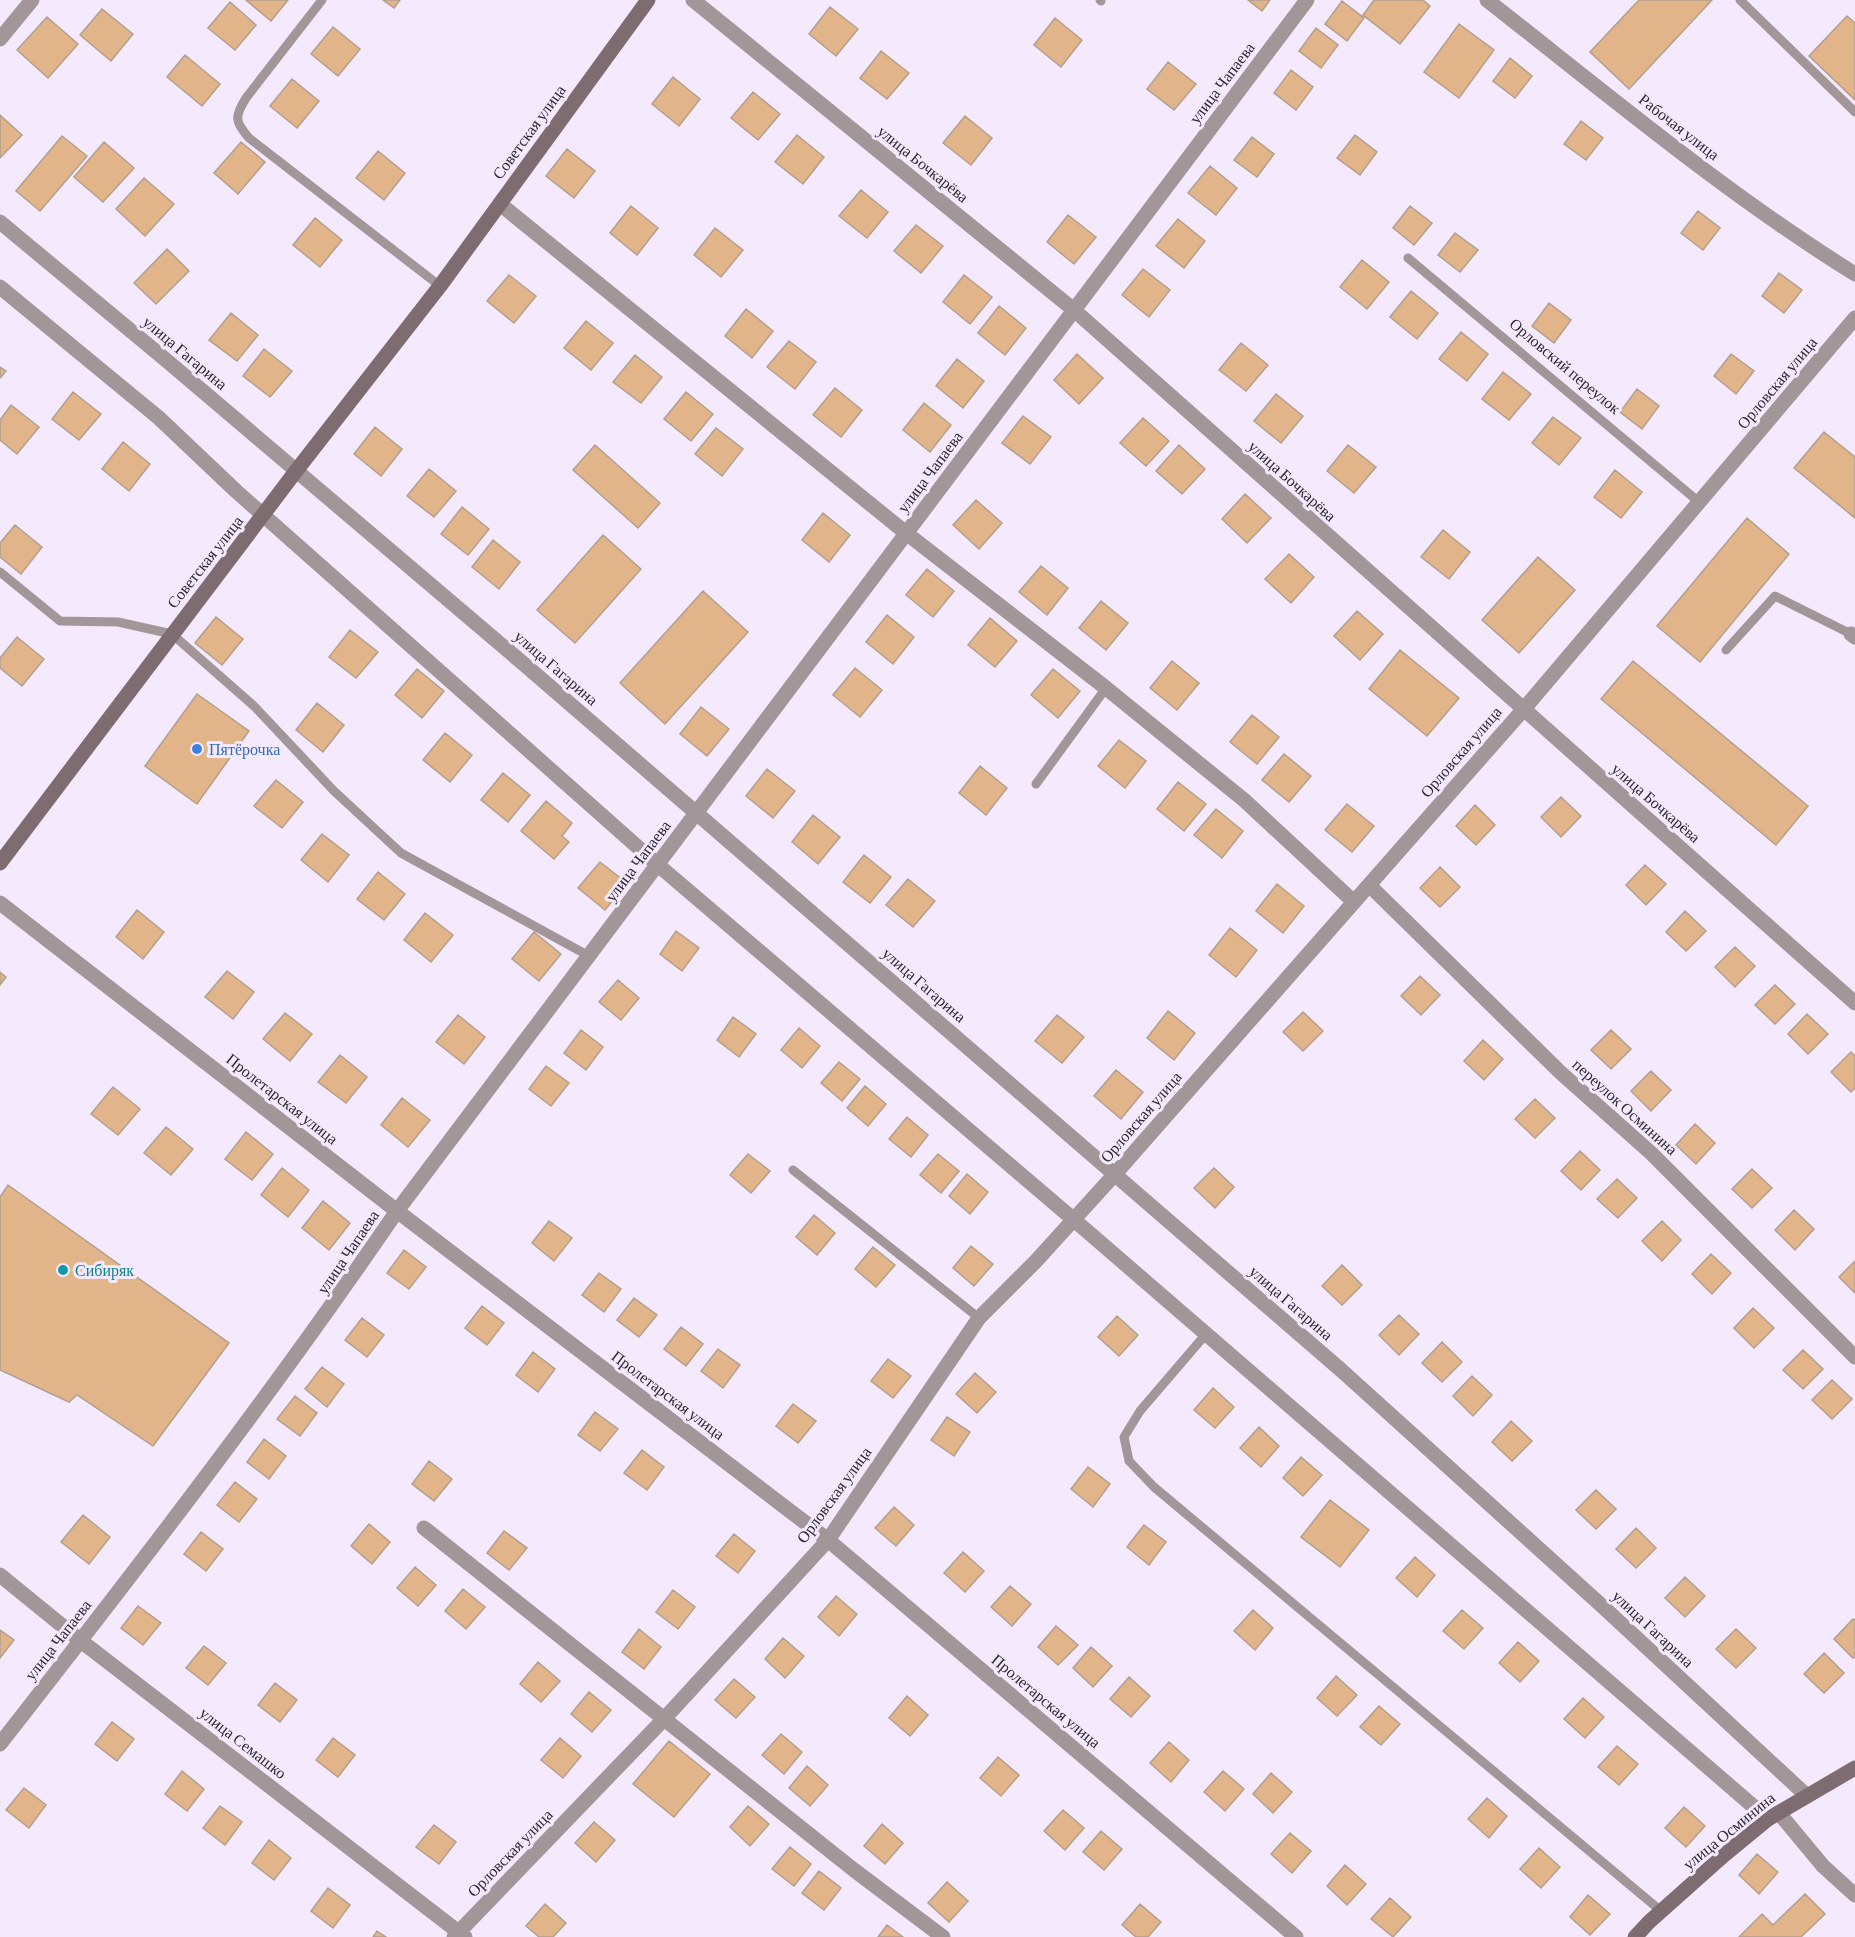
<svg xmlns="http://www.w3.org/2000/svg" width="1855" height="1937" viewBox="0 0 1855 1937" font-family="'Crimson Pro',serif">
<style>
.building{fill:#e1b589;stroke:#b29f8d;stroke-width:1.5}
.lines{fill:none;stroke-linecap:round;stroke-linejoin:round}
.lane{stroke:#a39699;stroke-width:9}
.street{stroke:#a39699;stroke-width:15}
.secondary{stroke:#7e6c70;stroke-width:15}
.shop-dot{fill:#3f7fe0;stroke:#f5eafd;stroke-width:2}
.culture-dot{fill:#0f9aa8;stroke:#f5eafd;stroke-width:2}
.labels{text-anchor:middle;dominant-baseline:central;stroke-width:6;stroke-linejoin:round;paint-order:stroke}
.street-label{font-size:16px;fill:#2e2932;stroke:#f5eafd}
.shop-label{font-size:16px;fill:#366cbe;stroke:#f5eafd;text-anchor:start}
.culture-label{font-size:16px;fill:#0d838f;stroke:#f5eafd;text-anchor:start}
</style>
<rect width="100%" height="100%" fill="#f5eafd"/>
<path class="building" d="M246,0H288L271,21Z
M383,0H400L394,8Z
M1248,0H1270L1262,11Z
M1374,0H1423L1430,6L1400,44L1363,15Z
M1639,0H1712L1629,89L1590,52Z
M1342,1L1364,18L1347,41L1325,24Z
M230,2L256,25L235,50L208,28Z
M830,7L858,29L836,56L809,34Z
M102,9L133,34L111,61L80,35Z
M1847,16L1855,23V100L1809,56Z
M47,17L78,44L48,78L17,50Z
M1055,18L1082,40L1061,67L1034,45Z
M1459,24L1494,50L1459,98L1424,72Z
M333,27L360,49L338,76L311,54Z
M1316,28L1338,45L1321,68L1299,51Z
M881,51L909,73L887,99L860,78Z
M185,55L220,84L202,106L167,77Z
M1510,58L1532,76L1515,98L1493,81Z
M1168,62L1196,84L1174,110L1147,89Z
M1291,70L1313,87L1296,110L1274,93Z
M673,77L700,99L679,126L652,104Z
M292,79L319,101L297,128L270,106Z
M753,92L780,114L758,140L731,118Z
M0,115L22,135L0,158Z
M965,116L992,138L971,165L943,143Z
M1581,121L1603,138L1586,160L1564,144Z
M797,135L824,157L803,184L775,162Z
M1355,135L1377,152L1360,175L1337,158Z
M62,136L87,156L40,211L16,191Z
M1252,137L1274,154L1257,177L1234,160Z
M104,142L134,168L103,202L74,177Z
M241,142L265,162L238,194L214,173Z
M567,149L595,171L574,198L546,176Z
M378,151L405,173L384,200L356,178Z
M1210,166L1237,188L1216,215L1188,193Z
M144,178L174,204L145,236L116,209Z
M861,190L888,212L867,238L839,216Z
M631,206L658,228L637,255L610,233Z
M1410,206L1432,223L1414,245L1393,228Z
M1698,211L1720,228L1703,250L1681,233Z
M1068,215L1096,237L1074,264L1047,242Z
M315,218L342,240L320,267L293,245Z
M1178,219L1205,241L1184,268L1156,246Z
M916,225L943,246L921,273L894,251Z
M715,228L743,250L721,277L694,255Z
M1455,233L1478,250L1460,272L1438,255Z
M167,249L189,271L156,304L134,283Z
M1362,260L1389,282L1367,309L1340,287Z
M1143,269L1170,290L1149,317L1122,295Z
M1779,273L1802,290L1784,313L1762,296Z
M509,275L536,296L514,323L487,301Z
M964,275L992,297L970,324L943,302Z
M1411,291L1438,313L1417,339L1390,317Z
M1549,303L1571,320L1554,343L1532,326Z
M999,306L1026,328L1005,355L978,333Z
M746,309L773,331L752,358L725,336Z
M231,313L258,335L237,361L209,340Z
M586,321L613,343L591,370L564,348Z
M1461,332L1488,354L1467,381L1439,359Z
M789,341L816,362L795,389L767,367Z
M1241,343L1268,365L1246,391L1219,370Z
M264,349L292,371L270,397L243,376Z
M1077,354L1103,378L1079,404L1054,380Z
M1731,354L1754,371L1736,394L1714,376Z
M635,355L662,377L641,403L613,382Z
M957,359L984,381L963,408L936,386Z
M0,367L6,371L0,378Z
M1503,372L1531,394L1509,420L1482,399Z
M835,388L862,410L841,437L813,415Z
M1637,389L1659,406L1642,429L1620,412Z
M73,392L101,414L79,440L52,419Z
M686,392L713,414L691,441L664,419Z
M1276,394L1303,416L1281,443L1254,421Z
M924,403L951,425L930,452L903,430Z
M11,405L39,427L17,454L0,440V420Z
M1023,416L1051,437L1030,464L1002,443Z
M1553,417L1581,438L1559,465L1532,443Z
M1143,418L1169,441L1146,466L1120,443Z
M375,427L402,449L381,476L354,454Z
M716,428L743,449L722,476L695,454Z
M1824,432L1855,457V518L1794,468Z
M123,442L150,464L129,491L102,469Z
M595,445L660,503L638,528L573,470Z
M1179,445L1205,469L1182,494L1156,471Z
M1348,445L1376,467L1354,493L1327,471Z
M429,469L456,491L434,517L407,496Z
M1615,470L1642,492L1621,518L1594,497Z
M1245,494L1271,518L1247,543L1222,519Z
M976,500L1002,523L979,549L953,525Z
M462,507L489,529L468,555L441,534Z
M823,513L850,535L829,562L802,540Z
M1747,518L1789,554L1700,662L1657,626Z
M15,525L42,547L21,574L0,557V543Z
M1443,530L1470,552L1449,579L1421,557Z
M603,535L641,569L575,643L537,610Z
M493,540L520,562L499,589L472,567Z
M1289,554L1314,577L1291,603L1265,579Z
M1538,557L1575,590L1519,653L1482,620Z
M1041,566L1068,588L1047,615L1019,592Z
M927,569L954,591L933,617L906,595Z
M703,591L748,632L665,724L620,683Z
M1101,601L1128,623L1106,650L1079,628Z
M1357,611L1383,634L1360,660L1334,636Z
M887,615L914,637L893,664L866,642Z
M216,617L243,639L222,665L195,643Z
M990,618L1017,641L995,667L968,645Z
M350,630L378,652L356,678L329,657Z
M17,637L44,659L22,686L0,668V658Z
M1400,650L1459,698L1427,736L1369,689Z
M1172,661L1199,683L1177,710L1150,688Z
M1633,661L1808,806L1776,845L1601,699Z
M855,668L882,690L860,717L833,695Z
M417,669L444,691L422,718L395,695Z
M1053,669L1080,691L1058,718L1031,695Z
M197,694L249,731L197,804L145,766Z
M317,703L344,725L323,752L296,730Z
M701,707L729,729L707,756L680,734Z
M1252,715L1279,737L1257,764L1230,742Z
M445,733L472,755L450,782L423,760Z
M1119,740L1146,761L1125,788L1098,766Z
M1284,754L1311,776L1289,802L1262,780Z
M980,766L1007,788L986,815L959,793Z
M767,769L795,791L773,818L746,796Z
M503,773L530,795L508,822L481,800Z
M276,780L303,802L282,828L254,806Z
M1178,782L1206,804L1184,831L1157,809Z
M1561,797L1581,816L1561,837L1541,817Z
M546,801L572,823L562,836L569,842L554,859L521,831Z
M1347,804L1374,826L1352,852L1325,830Z
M1475,805L1495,825L1476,845L1456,826Z
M1216,809L1243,831L1222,858L1194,835Z
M813,815L840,837L818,864L792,842Z
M322,834L349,855L328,882L301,860Z
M864,855L891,877L870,903L843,882Z
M600,862L627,883L605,910L578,888Z
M1645,865L1666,884L1646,905L1626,885Z
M1440,867L1460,887L1440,907L1420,888Z
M378,872L405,894L384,920L357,899Z
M908,879L935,901L913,927L886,905Z
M1277,884L1304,906L1283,933L1256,911Z
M137,910L164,932L143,959L116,937Z
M1685,911L1706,931L1686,951L1666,932Z
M425,913L453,935L431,962L404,940Z
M1230,928L1257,950L1236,977L1209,955Z
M676,931L699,948L682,971L660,954Z
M534,932L561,954L539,981L512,959Z
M1735,947L1755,966L1735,987L1715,967Z
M227,971L254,992L233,1019L205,997Z
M0,972L6,977L0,985Z
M1420,976L1440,995L1421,1015L1401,996Z
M618,980L639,998L621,1020L599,1002Z
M1775,985L1795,1004L1775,1024L1755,1005Z
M1168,1011L1195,1033L1174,1060L1147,1038Z
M1303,1012L1323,1031L1303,1051L1283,1032Z
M285,1013L312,1034L290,1061L263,1039Z
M1807,1014L1828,1034L1808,1054L1788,1034Z
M458,1015L485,1037L464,1064L436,1042Z
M1057,1015L1084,1037L1062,1063L1035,1041Z
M733,1017L756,1034L739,1057L717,1040Z
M799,1028L820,1046L802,1068L781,1050Z
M581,1030L603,1047L586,1070L564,1053Z
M1611,1030L1631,1049L1611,1069L1591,1050Z
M1483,1040L1503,1059L1484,1080L1464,1061Z
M1851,1052L1855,1056V1088L1851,1092L1831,1072Z
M340,1055L367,1077L346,1103L318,1082Z
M839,1062L860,1079L842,1101L821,1083Z
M546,1066L569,1083L551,1106L529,1089Z
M1116,1070L1143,1092L1121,1119L1094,1096Z
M1651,1071L1671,1090L1651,1111L1631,1091Z
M865,1086L886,1104L868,1126L847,1108Z
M113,1087L140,1109L118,1135L91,1114Z
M402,1098L430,1120L408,1147L381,1125Z
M1535,1099L1555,1118L1535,1138L1515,1119Z
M907,1117L928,1135L911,1157L889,1139Z
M1695,1124L1715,1143L1696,1164L1676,1145Z
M166,1127L193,1149L171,1175L144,1153Z
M246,1132L273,1154L252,1180L225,1159Z
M1580,1151L1600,1170L1581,1190L1561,1171Z
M748,1154L770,1171L751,1193L730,1175Z
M938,1154L959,1171L941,1193L920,1175Z
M282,1168L309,1190L288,1217L261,1195Z
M1214,1168L1234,1187L1215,1208L1194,1188Z
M1752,1169L1772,1188L1752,1208L1732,1189Z
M967,1174L988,1192L970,1214L949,1196Z
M1617,1179L1637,1198L1618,1218L1597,1199Z
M8,1185L229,1343L153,1446L77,1395L69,1402L0,1370V1197Z
M323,1201L350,1223L329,1250L302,1228Z
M1794,1210L1814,1229L1795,1250L1775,1230Z
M814,1215L835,1233L817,1255L796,1237Z
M549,1221L572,1238L554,1261L532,1243Z
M1662,1221L1681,1240L1662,1261L1642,1241Z
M971,1246L993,1264L974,1286L953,1268Z
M873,1247L895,1265L876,1287L855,1269Z
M404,1250L426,1267L409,1289L387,1273Z
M1711,1254L1731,1273L1712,1294L1692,1274Z
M1855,1261V1293L1839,1277Z
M1342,1265L1362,1285L1342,1305L1322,1286Z
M599,1273L621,1289L604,1312L582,1295Z
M634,1298L657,1315L639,1337L617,1320Z
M482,1306L504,1323L487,1345L465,1328Z
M1753,1308L1774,1328L1754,1348L1734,1328Z
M1399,1315L1419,1334L1399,1355L1379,1335Z
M1117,1316L1138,1335L1119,1356L1098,1337Z
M362,1318L384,1335L367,1357L345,1340Z
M681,1327L703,1344L686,1366L664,1349Z
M1442,1342L1462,1362L1442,1382L1422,1363Z
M718,1349L740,1365L723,1388L701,1371Z
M1803,1350L1823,1369L1803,1389L1783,1370Z
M533,1352L555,1369L538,1392L516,1375Z
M888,1359L911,1376L893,1398L871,1381Z
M322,1367L344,1384L327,1407L305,1389Z
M975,1373L996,1392L977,1413L956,1394Z
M1472,1376L1492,1395L1473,1416L1453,1396Z
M1832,1380L1852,1399L1832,1419L1812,1400Z
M1213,1388L1234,1407L1215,1428L1194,1410Z
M295,1396L317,1413L300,1436L277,1419Z
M793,1404L816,1421L798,1443L776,1426Z
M595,1412L618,1429L600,1451L578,1435Z
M947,1417L970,1432L954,1456L931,1440Z
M1511,1421L1532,1441L1512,1461L1492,1442Z
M1259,1427L1279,1446L1261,1467L1240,1448Z
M264,1439L286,1456L269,1479L247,1462Z
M642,1450L664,1467L647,1490L624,1473Z
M1301,1457L1322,1475L1303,1496L1283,1478Z
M429,1461L452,1479L434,1501L412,1484Z
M1088,1467L1110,1484L1093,1507L1071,1489Z
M235,1482L257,1499L239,1522L217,1505Z
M1596,1490L1616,1509L1596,1529L1576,1510Z
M1330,1500L1369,1530L1340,1567L1301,1537Z
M894,1507L914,1525L896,1546L875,1528Z
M83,1515L110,1537L89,1564L61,1542Z
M369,1524L390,1542L372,1564L351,1546Z
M1144,1525L1166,1542L1149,1565L1127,1547Z
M1636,1528L1656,1548L1636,1568L1616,1549Z
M504,1531L527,1548L509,1570L487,1553Z
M201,1532L223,1549L206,1571L184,1554Z
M734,1534L755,1551L738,1573L716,1556Z
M963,1552L984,1571L965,1592L944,1573Z
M1415,1557L1435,1575L1417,1597L1396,1578Z
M415,1567L436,1585L418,1606L397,1588Z
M1685,1577L1705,1596L1685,1617L1665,1598Z
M1010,1586L1031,1604L1012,1626L991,1607Z
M463,1589L485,1607L466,1629L445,1611Z
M673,1590L695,1607L678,1629L656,1612Z
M836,1596L857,1614L839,1636L818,1617Z
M138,1606L161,1623L143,1645L121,1628Z
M1253,1610L1273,1628L1255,1650L1234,1631Z
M1462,1610L1483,1628L1464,1649L1443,1631Z
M1853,1619L1855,1620V1657L1853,1658L1834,1639Z
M1056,1626L1078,1645L1058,1665L1038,1647Z
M639,1629L661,1647L644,1669L622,1652Z
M1736,1629L1756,1648L1736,1668L1716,1649Z
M0,1630L14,1640L0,1658Z
M783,1638L804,1656L785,1678L765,1659Z
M1518,1642L1539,1661L1520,1682L1499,1663Z
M204,1646L226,1663L208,1685L186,1668Z
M1091,1647L1112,1666L1093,1687L1073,1668Z
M1824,1653L1844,1673L1824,1693L1804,1674Z
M538,1662L560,1681L541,1702L520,1684Z
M1336,1676L1357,1695L1337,1716L1317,1698Z
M1129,1677L1150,1696L1131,1717L1110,1699Z
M734,1679L755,1697L736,1718L715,1700Z
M275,1683L297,1700L280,1722L258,1705Z
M589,1692L611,1710L592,1732L571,1714Z
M907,1696L928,1715L910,1736L889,1718Z
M1583,1698L1604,1717L1585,1738L1564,1719Z
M1379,1706L1400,1724L1381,1745L1360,1727Z
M112,1722L134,1739L117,1761L95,1744Z
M781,1734L802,1752L784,1774L762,1755Z
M333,1738L355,1755L338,1777L316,1760Z
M560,1738L581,1756L563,1778L541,1760Z
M669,1741L710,1774L674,1817L633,1784Z
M1169,1742L1189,1760L1171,1782L1150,1763Z
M1617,1746L1638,1764L1619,1785L1598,1767Z
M998,1757L1019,1775L1001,1796L980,1778Z
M807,1766L828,1785L810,1806L789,1788Z
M182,1771L204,1789L187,1811L165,1794Z
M1223,1771L1244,1789L1225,1811L1204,1792Z
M1271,1773L1292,1792L1273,1813L1253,1794Z
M24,1788L46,1805L29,1828L6,1810Z
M1487,1798L1507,1816L1489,1838L1468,1819Z
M220,1806L242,1822L225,1845L203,1828Z
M748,1806L769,1824L750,1846L730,1827Z
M1684,1807L1705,1826L1686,1847L1665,1828Z
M1063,1810L1084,1828L1065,1850L1044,1831Z
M594,1822L615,1840L596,1862L575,1843Z
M882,1824L903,1843L885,1864L864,1846Z
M434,1825L456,1842L439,1864L416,1847Z
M1101,1831L1122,1849L1104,1870L1083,1852Z
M1290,1833L1311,1851L1292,1873L1271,1854Z
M269,1840L291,1858L274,1880L252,1863Z
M790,1847L811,1864L794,1886L772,1869Z
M1539,1848L1560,1867L1541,1888L1520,1869Z
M1757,1854L1778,1872L1759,1894L1739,1875Z
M1345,1865L1366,1884L1347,1905L1327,1886Z
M819,1871L841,1888L824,1910L802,1893Z
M947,1882L968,1901L949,1922L928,1903Z
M328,1888L350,1905L333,1928L311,1911Z
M1805,1894L1825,1914L1801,1937H1739L1762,1914L1773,1925Z
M1588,1895L1610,1914L1590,1935L1570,1917Z
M1390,1898L1411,1917L1393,1937L1371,1919Z
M545,1904L566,1923L553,1937H539L526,1926Z
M1140,1904L1161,1922L1148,1937H1136L1122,1925Z
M887,1925L903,1937H878Z
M377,1931L386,1937H373Z"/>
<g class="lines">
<path class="lane" d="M322,0L246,98C234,117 235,122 249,138L440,286
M1100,0L1101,1
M1740,0L1855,112
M1408,258L1699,502
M0,572L60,621L118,622L172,634L254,706L334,791L401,853L589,956
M1726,650L1775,596L1851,634
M1036,784L1106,688
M793,1170L979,1318
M1206,1334L1140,1411L1124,1437L1129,1461L1154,1487L1661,1911"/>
<path class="street" d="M693,0L1074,310L1855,1003
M1487,0C1607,94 1725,193 1855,274
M0,39L32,0
M500,204L906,533L1106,688L1244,800L1354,902
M0,222L166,360L525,665L1341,1370L1601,1605L1806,1795
M0,287L159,418L236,491L658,865L1073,1219L1768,1819
M1851,634L1855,637
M1369,885L1561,1073L1651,1153L1855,1357
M0,903L397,1211L828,1540L1296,1937
M424,1528L854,1870L943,1937
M0,1575L81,1641L465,1937
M0,1744C136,1570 272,1394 397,1211L1307,0
M1779,1813L1823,1866L1855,1895
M454,1937L664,1719L828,1540L979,1318L1036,1261L1115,1174L1354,902L1523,710L1855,318"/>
<path class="secondary" d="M0,863L296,471L440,286L648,0
M1635,1937L1649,1922L1723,1856L1768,1819L1855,1768"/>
</g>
<circle class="shop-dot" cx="197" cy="749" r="6"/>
<circle class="culture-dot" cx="63" cy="1270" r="6"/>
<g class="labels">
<g class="street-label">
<text transform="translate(1222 83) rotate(-53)">улица Чапаева</text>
<text transform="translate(1679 127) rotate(38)">Рабочая улица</text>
<text transform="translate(529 132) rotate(-54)">Советская улица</text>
<text transform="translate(923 164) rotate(39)">улица Бочкарёва</text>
<text transform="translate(185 353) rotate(40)">улица Гагарина</text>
<text transform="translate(1565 366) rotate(40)">Орловский переулок</text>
<text transform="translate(1777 383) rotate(-50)">Орловская улица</text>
<text transform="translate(930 472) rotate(-53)">улица Чапаева</text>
<text transform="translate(1292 481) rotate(42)">улица Бочкарёва</text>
<text transform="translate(205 562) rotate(-52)">Советская улица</text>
<text transform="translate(556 668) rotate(41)">улица Гагарина</text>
<text transform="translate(1461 752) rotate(-49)">Орловская улица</text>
<text transform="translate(1656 803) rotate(41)">улица Бочкарёва</text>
<text transform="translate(638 861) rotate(-53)">улица Чапаева</text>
<text transform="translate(924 985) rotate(41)">улица Гагарина</text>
<text transform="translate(282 1099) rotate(38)">Пролетарская улица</text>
<text transform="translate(1625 1107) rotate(42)">переулок Осминина</text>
<text transform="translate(1141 1117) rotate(-49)">Орловская улица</text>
<text transform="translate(348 1252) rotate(-56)">улица Чапаева</text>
<text transform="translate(1291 1303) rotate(41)">улица Гагарина</text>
<text transform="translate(668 1395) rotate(37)">Пролетарская улица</text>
<text transform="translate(834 1495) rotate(-54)">Орловская улица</text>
<text transform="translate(1653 1629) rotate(43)">улица Гагарина</text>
<text transform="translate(58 1640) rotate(-52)">улица Чапаева</text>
<text transform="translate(1046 1701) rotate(40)">Пролетарская улица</text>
<text transform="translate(243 1743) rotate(38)">улица Семашко</text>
<text transform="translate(1729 1831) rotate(-39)">улица Осминина</text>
<text transform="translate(510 1853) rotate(-46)">Орловская улица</text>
</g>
<g class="shop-label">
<text x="209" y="749">Пятёрочка</text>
</g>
<g class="culture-label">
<text x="75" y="1270">Сибиряк</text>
</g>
</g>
</svg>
